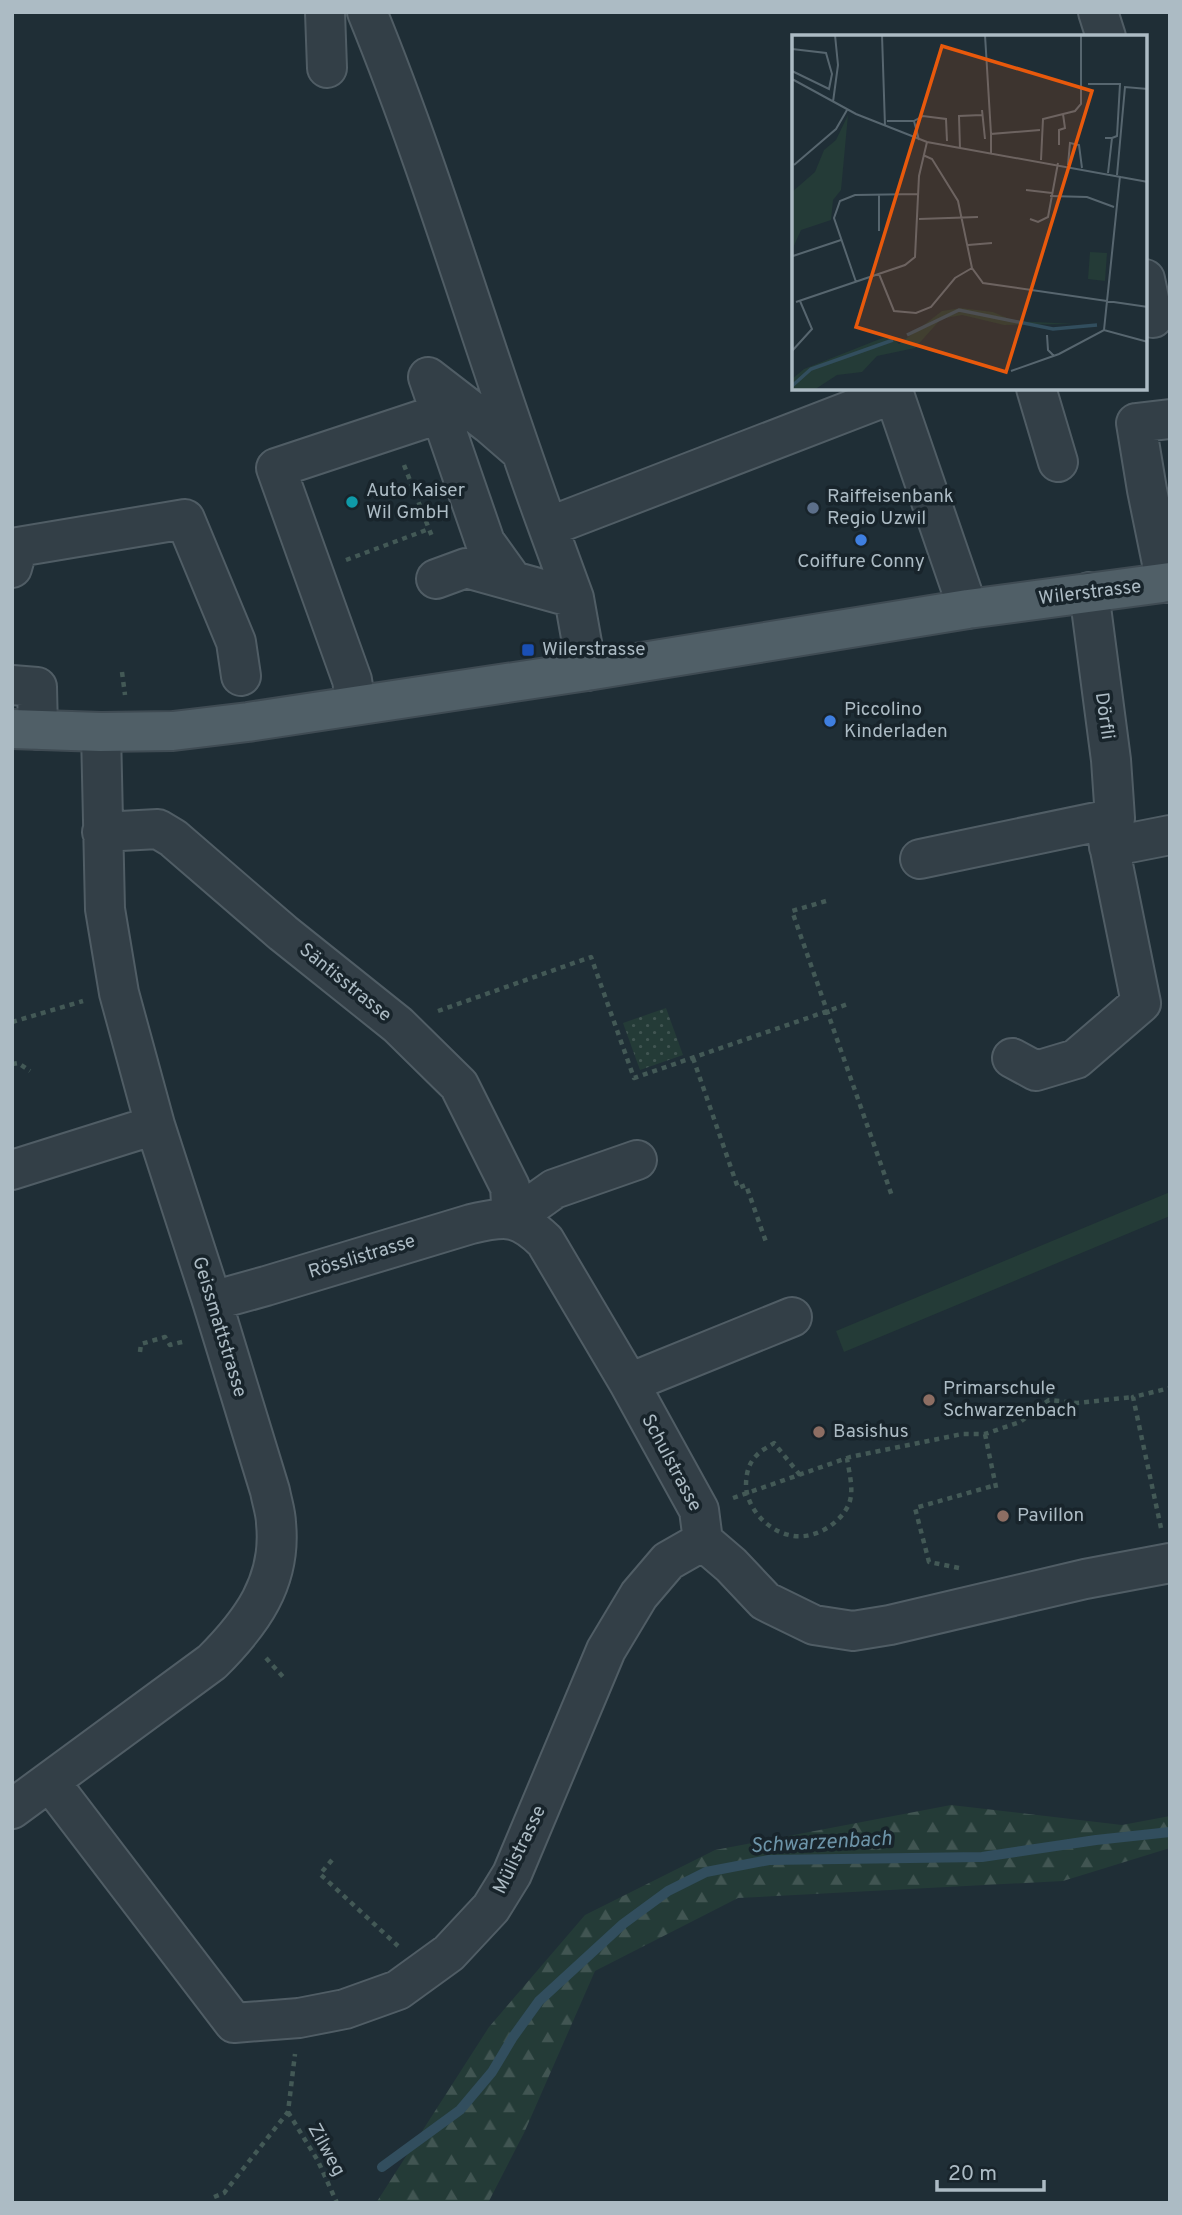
<svg xmlns="http://www.w3.org/2000/svg" width="1182" height="2215" viewBox="0 0 1182 2215" font-family="Overpass,sans-serif">
<style>
.forest{fill:url(#forest-firs)}
.park{fill:url(#park-dots)}
.pitch{fill:#243b37}
.lines{fill:none;stroke-linecap:round;stroke-linejoin:round}
.stream{stroke:#324e5e;stroke-width:10}
.minor-casing{stroke:#505d65;stroke-width:42}
.major-casing{stroke:#3f4b53;stroke-width:42}
.path{stroke:#435956;stroke-width:4.5;stroke-dasharray:5 5;stroke-linecap:butt}
.minor{stroke:#333f47;stroke-width:38}
.major{stroke:#505f67;stroke-width:38}
.culture-dot{fill:#0f9aa8;stroke:#18242b;stroke-width:2.5}
.service-dot{fill:#5c6f8a;stroke:#18242b;stroke-width:2.5}
.shop-dot{fill:#3f7fe0;stroke:#18242b;stroke-width:2.5}
.transit-dot{fill:#1a4fb4;stroke:#18242b;stroke-width:2.5}
.education-dot{fill:#8d6e63;stroke:#18242b;stroke-width:2.5}
.labels{text-anchor:middle;dominant-baseline:central;stroke-width:7;stroke-linejoin:round;paint-order:stroke}
.poi-label{font-size:19px;fill:#acbbc4;stroke:#18242b;text-anchor:start}
.street-label{font-size:19px;fill:#acbbc4;stroke:#18242b}
.water-label{font-size:21px;font-style:italic;fill:#6d94a8;stroke:#18242b}
.inset-river{fill:none;stroke:#324e5e;stroke-width:3.5}
.inset-road{fill:none;stroke:#57666f;stroke-width:2}
.view{fill:#e8590c;fill-opacity:0.15;stroke:#e8590c;stroke-width:3.5}
.inset-edge{fill:none;stroke:#acbbc4;stroke-width:3.5}
</style>
<defs>
<pattern id="forest-firs" width="22" height="20" patternUnits="userSpaceOnUse" patternTransform="scale(1.75)"><rect width="22" height="20" fill="#243b37"/><path d="M5 1l3.5 6h-7zM16 11l3.5 6h-7z" fill="#415552"/></pattern>
<pattern id="park-dots" width="8" height="8" patternUnits="userSpaceOnUse" patternTransform="scale(1.75)"><rect width="8" height="8" fill="#243b37"/><path d="M2 2h.1M6 6h.1" fill="none" stroke="#415552" stroke-width="1.8" stroke-linecap="round"/></pattern>
</defs>
<rect width="100%" height="100%" fill="#1f2e36"/>
<path class="forest" d="M951,1805L1122,1825L1170,1816V1848L1063,1881L738,1898L595,1971L524,2133L488,2203H376L489,2027L585,1915L715,1850Z"/>
<path class="park" d="M666,1008L683,1055L640,1070L623,1023Z"/>
<path class="pitch" d="M1170,1192V1216L844,1352L836,1331Z"/>
<g class="lines">
<path class="stream" d="M382,2167L460,2110L492,2072L513,2037L539,2001L623,1924L668,1891L706,1872L769,1860L982,1857L1096,1840L1170,1832"/>
<defs>
<path id="minor" d="M325,12L327,68
M367,12C436,181 485,356 548,527
M1098,12L1106,37
M1145,279L1153,318
M428,377L485,542L513,581
M428,377L489,424L519,450
M892,388L968,609
M1036,388L1058,462
M12,568L18,547L185,519L236,642L241,676
M436,579L466,568L574,598
M1166,583L1147,490L1136,423L1170,419
M587,671L574,598L548,527L893,394
M12,685L37,687L38,730
M356,705L352,680L276,468L439,414
M102,832L158,829L173,838L283,933L398,1025L459,1085L510,1187L512,1219
M1109,847L1170,835
M920,859L1115,818
M1012,1058L1036,1071L1076,1059L1141,1003L1108,840L1115,818L1111,760L1089,592
M12,1170L155,1125
M512,1219L554,1189L637,1160
M212,1301L266,1286L471,1224C506,1216 518,1215 545,1241L629,1383L699,1510L703,1541L731,1565L765,1601L814,1625L853,1631L890,1625L1085,1579L1170,1563
M629,1383L792,1317
M50,1782L234,2023L299,2018L345,2009L398,1990L449,1953L491,1908L512,1874L606,1650L639,1595L668,1561L703,1541
M12,1809L212,1662C251,1623 282,1582 276,1523C276,1513 272,1502 270,1491L212,1301L155,1125L119,993L105,909L101,732"/>
<path id="major" d="M12,729L101,732L173,731L248,722L587,671L968,609L1170,582"/>
</defs>
<use href="#minor" class="minor-casing"/>
<use href="#major" class="major-casing"/>
<path class="path" d="M404,465L429,529
M346,560L429,529L433,539
M122,672L125,695
M826,901L792,911L892,1196
M438,1011L591,957L634,1078L848,1004
M12,1022L83,1001
M693,1058L738,1188L746,1185L766,1242
M12,1064L18,1063L30,1071
M140,1352L141,1344L165,1337L170,1345L186,1341
M985,1434L997,1492
M800,1475L774,1443C768,1447 760,1451 756,1456C748,1464 746,1475 746,1486C747,1508 767,1530 789,1535C811,1541 838,1526 848,1506C855,1492 849,1473 847,1458
M733,1498L850,1457L962,1434H985L1020,1422L1049,1400L1077,1403L1133,1397
M1161,1528L1133,1397L1170,1388
M959,1568L929,1562L915,1508L996,1485
M266,1658L284,1678
M332,1860L320,1874L398,1946
M288,2112L318,2161L337,2203
M214,2197L224,2193L288,2112L295,2054"/>
<use href="#minor" class="minor"/>
<use href="#major" class="major"/>
</g>
<circle class="culture-dot" cx="352" cy="502" r="7"/>
<circle class="service-dot" cx="813" cy="508" r="7"/>
<g class="shop-dot">
<circle cx="861" cy="540" r="7"/>
<circle cx="830" cy="721" r="7"/>
</g>
<rect class="transit-dot" x="521" y="643" width="14" height="14" rx="3.5"/>
<g class="education-dot">
<circle cx="929" cy="1400" r="7"/>
<circle cx="819" cy="1432" r="7"/>
<circle cx="1003" cy="1516" r="7"/>
</g>
<g class="labels">
<g class="poi-label">
<text x="366" y="491">Auto Kaiser<tspan x="366" dy="22">Wil GmbH</tspan></text>
<text x="827" y="497">Raiffeisenbank<tspan x="827" dy="22">Regio Uzwil</tspan></text>
<text x="861" y="562" text-anchor="middle">Coiffure Conny</text>
<text x="542" y="650">Wilerstrasse</text>
<text x="844" y="710">Piccolino<tspan x="844" dy="22">Kinderladen</tspan></text>
<text x="943" y="1389">Primarschule<tspan x="943" dy="22">Schwarzenbach</tspan></text>
<text x="833" y="1432">Basishus</text>
<text x="1017" y="1516">Pavillon</text>
</g>
<g class="street-label">
<text transform="translate(1090 593) rotate(-7)">Wilerstrasse</text>
<text transform="translate(1104 716) rotate(82)">Dörfli</text>
<text transform="translate(345 983) rotate(39)">Säntisstrasse</text>
<text transform="translate(362 1257) rotate(-17)">Rösslistrasse</text>
<text transform="translate(219 1327) rotate(73)">Geissmattstrasse</text>
<text transform="translate(671 1463) rotate(62)">Schulstrasse</text>
<text transform="translate(520 1850) rotate(-64)">Mülistrasse</text>
<text transform="translate(326 2150) rotate(61)">Zilweg</text>
</g>
<g class="water-label">
<text transform="translate(821 1843) rotate(-3)">Schwarzenbach</text>
</g>
</g>
<g transform="translate(792 35)">
<rect width="355" height="355" fill="#1f2e36"/>
<path d="M56,80L49,155L41,165L39,185L9,195L0,215V157L23,137L32,115L44,105ZM169,273L201,277L222,286L283,289L212,290L170,280L149,284L123,313L85,321L70,337L45,340L22,355H0V344L12,334L98,300L107,309L150,276Z" fill="#243b37"/>
<path d="M298,217L315,218L313,246L296,244Z" fill="#243b37"/>
<path class="inset-river" d="M115,300L167,275L261,294L305,290M0,351L19,334L101,305"/>
<path class="inset-road" d="M90,0L93,91M193,0L199,99M0,14L34,18L40,39L37,54L0,36M0,44L64,79L135,107L356,147M296,49H328L325,101L320,103M41,67L46,30L43,0M190,75L193,104M95,86H122M313,103H320L316,138M127,105L122,86L131,81L154,84L155,106M267,110V95L273,93L271,79M168,114L167,81L190,80M199,118V99L248,95M131,120L140,124L166,166L180,233L191,248L356,272M249,125L251,84L283,76L289,69V0M2,130L44,94L55,75M276,130L278,108L287,110L290,133M325,140L333,52L356,54M234,155L260,158M87,160V196M258,161L295,162L322,172M127,184L186,182M238,184L246,187L256,182L266,128M176,210L200,208M1,221L49,205M87,239L102,276L124,278L139,272L163,243L180,233M64,247L42,183L48,166L63,160L126,159M4,267L113,230L123,222L127,141L135,107M312,295L328,141M255,300L256,315L262,321M0,316L20,294L8,266M219,336L267,319L312,295L356,307"/>
<path class="view" d="M150,11L300,56L214,337L64,292Z"/>
<rect width="355" height="355" class="inset-edge"/>
</g>
<rect width="1182" height="2215" fill="none" stroke="#acbbc4" stroke-width="28"/>
<path d="M937 2180v10h107v-10" fill="none" stroke="#acbbc4" stroke-width="3.5"/>
<text x="948" y="2180" font-size="21" fill="#acbbc4" stroke="#18242b" stroke-width="5" paint-order="stroke">20 m</text>
</svg>
